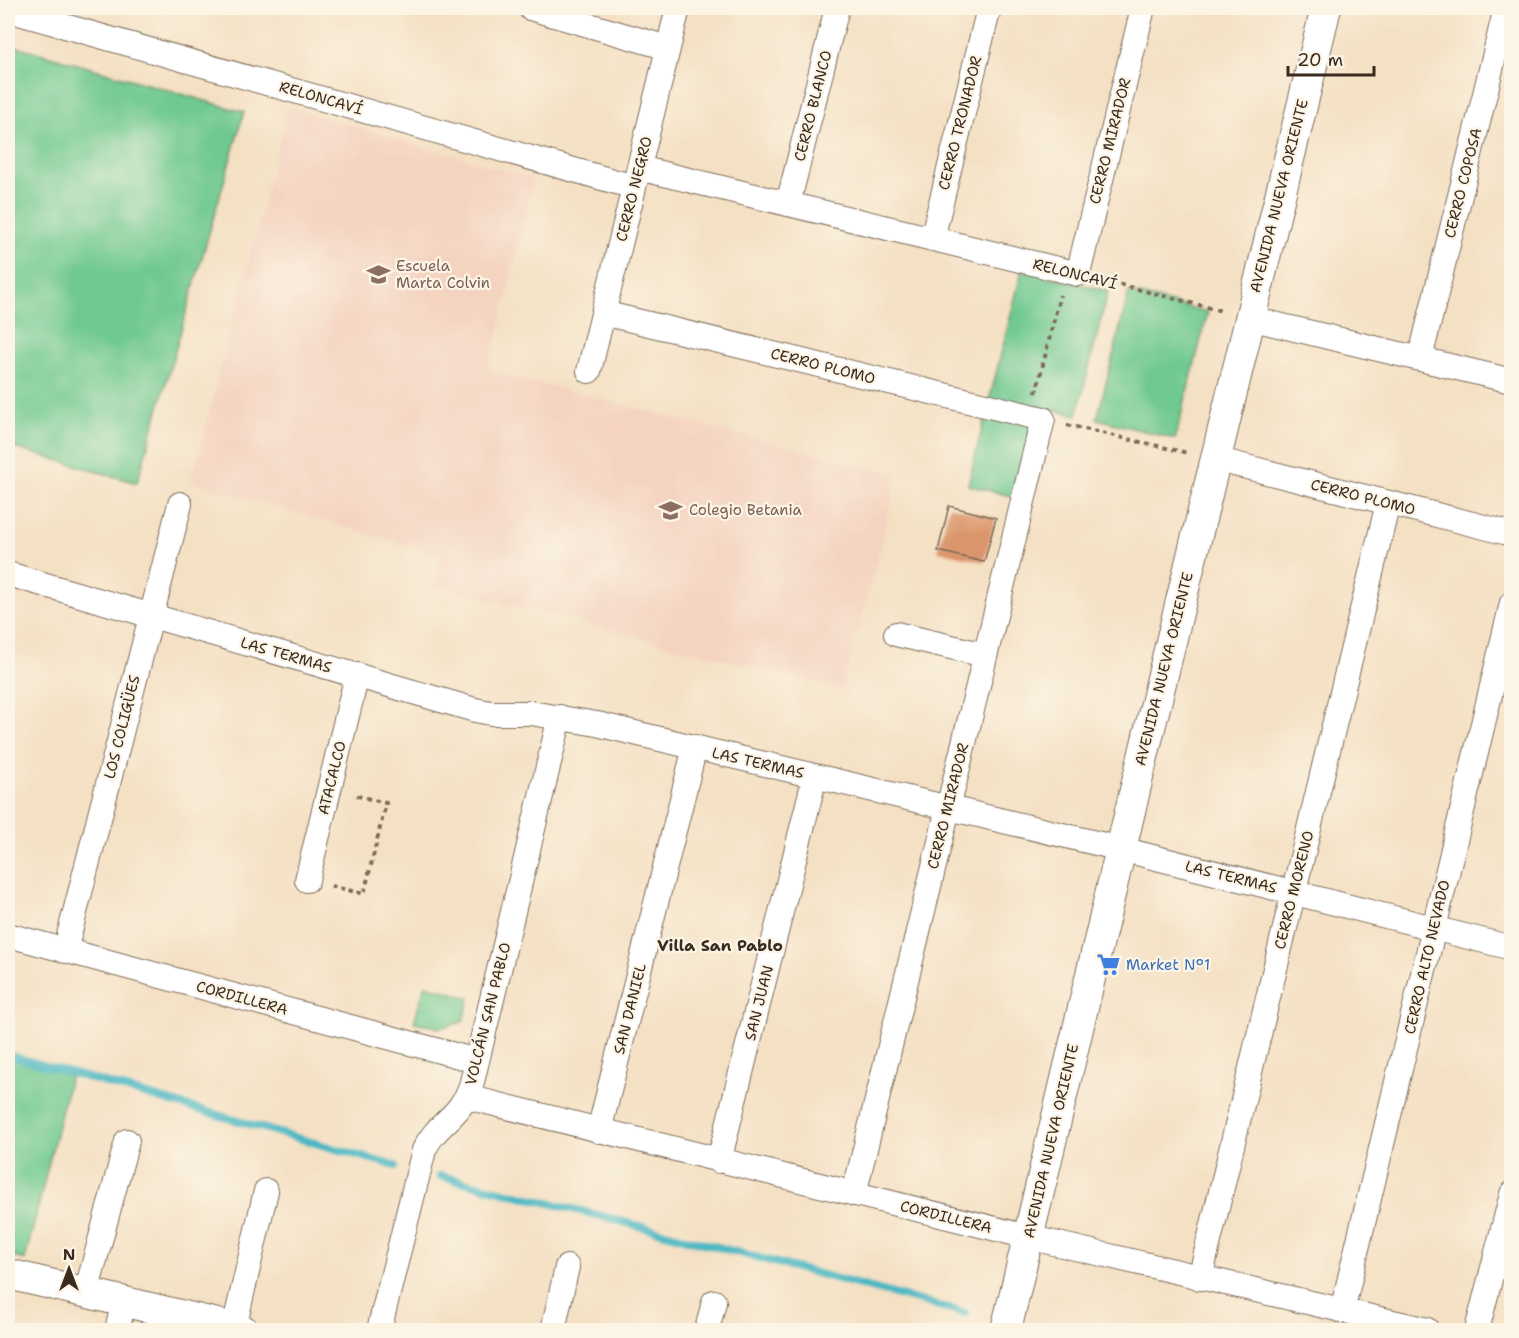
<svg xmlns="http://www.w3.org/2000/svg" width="1519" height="1338" viewBox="0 0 1519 1338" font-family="'Shantell Sans',sans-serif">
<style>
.built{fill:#f4d3c0}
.green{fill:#6fc991;stroke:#557a58;stroke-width:1.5}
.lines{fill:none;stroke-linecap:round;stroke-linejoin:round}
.stream{stroke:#49b7c3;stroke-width:8}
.building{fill:#db956c}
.minor-casing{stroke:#7c6a58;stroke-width:26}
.tertiary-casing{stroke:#7c6a58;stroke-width:32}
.path{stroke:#7c6a58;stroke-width:4;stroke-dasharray:4.5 4.5;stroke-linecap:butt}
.minor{stroke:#fff;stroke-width:24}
.tertiary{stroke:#fff;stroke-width:30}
.labels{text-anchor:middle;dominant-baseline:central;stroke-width:4.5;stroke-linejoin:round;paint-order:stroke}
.street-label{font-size:15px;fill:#3b2a1e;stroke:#fcf5e5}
.education-label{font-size:15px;fill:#785e54;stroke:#fcf5e5;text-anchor:start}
.shop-label{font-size:15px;fill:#366cbe;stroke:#fcf5e5;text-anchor:start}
.neighbourhood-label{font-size:16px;font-weight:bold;fill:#3b2a1e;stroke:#fcf5e5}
</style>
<rect width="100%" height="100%" fill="#fcf5e5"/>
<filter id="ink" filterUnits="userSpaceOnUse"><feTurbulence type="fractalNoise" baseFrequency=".0167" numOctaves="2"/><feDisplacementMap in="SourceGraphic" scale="12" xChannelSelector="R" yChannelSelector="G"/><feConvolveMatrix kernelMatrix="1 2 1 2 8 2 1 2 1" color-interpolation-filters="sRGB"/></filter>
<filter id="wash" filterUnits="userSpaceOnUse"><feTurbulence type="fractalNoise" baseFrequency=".008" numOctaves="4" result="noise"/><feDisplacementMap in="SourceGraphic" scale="24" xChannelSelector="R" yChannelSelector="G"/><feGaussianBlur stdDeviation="1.35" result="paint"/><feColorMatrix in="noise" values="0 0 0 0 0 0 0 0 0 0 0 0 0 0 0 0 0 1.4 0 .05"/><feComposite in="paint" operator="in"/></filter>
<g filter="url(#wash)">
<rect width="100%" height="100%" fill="#f4e0c3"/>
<path class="built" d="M288,107L534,179L489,371L897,474L881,545L842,689L433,585L441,555L191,482Z"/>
<path class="green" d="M8,44L244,112L137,483L8,446Z
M1022,270L1108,291L1077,415L1038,406L1015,497L968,485Z
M1129,292L1208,312L1175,439L1097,419Z
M425,985L470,998L463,1022L439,1028L414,1022Z
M8,1058L71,1073L25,1260L8,1255Z"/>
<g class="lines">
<path class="stream" d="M8,1055L395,1166
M440,1176L605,1217L965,1313"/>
</g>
<g id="blocks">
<path class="building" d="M949,506L996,518L984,562L938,551Z"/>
</g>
</g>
<g filter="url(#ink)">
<use href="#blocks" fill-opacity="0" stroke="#7c6a58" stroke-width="1.5"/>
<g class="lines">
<defs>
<path id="minor" d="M530,8L668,48
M8,10L634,187
M639,168L1078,274L1143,8
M788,204L837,8
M932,239L989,8
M603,313L1043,419L854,1194
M1249,318L1512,381
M1420,359L1506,8
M589,371L678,8
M1215,459L1512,534
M8,574L475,710L491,713H531L597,724L1121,849L1512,948
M896,634L985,655
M307,880L357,675
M8,935L477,1061
M65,951L180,504
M467,1097L1028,1237L1427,1330
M599,1131L695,747
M719,1161L815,776
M1200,1278L1388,503
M86,1293L127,1141
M1342,1311L1512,603
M234,1328L266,1191
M117,1330L124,1302
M379,1330L424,1150C436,1123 460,1118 471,1086L560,717
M553,1330L567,1267
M707,1330L714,1302
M1477,1330L1512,1194"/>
<path id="tertiary" d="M8,1274L243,1330
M1006,1330L1147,740L1326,8"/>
</defs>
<use href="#minor" class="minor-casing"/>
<use href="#tertiary" class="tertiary-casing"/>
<path class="path" d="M1102,280L1222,311
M1036,393L1060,295
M1067,425L1188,453
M331,886L364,894L386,803L354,795"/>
<use href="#minor" class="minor"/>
<use href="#tertiary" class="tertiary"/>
</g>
</g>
<defs>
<symbol id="school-bare" viewBox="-9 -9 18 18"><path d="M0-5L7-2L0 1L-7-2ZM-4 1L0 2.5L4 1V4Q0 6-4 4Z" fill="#8d6e63" stroke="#fcf5e5" stroke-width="2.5" paint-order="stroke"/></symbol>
<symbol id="supermarket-bare" viewBox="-9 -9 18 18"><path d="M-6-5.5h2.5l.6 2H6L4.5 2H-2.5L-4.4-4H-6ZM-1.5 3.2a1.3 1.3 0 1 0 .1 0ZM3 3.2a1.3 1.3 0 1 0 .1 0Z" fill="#3f7fe0" stroke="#fcf5e5" stroke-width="2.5" paint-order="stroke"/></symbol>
</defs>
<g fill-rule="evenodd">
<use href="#school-bare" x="362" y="258" width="33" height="33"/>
<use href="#school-bare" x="654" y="494" width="33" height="33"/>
<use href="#supermarket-bare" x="1092" y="948" width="33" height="33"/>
</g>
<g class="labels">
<g class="street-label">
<text transform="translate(321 98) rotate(16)">RELONCAVÍ</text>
<text transform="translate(813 106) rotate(-76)">CERRO BLANCO</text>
<text transform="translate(960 123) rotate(-76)">CERRO TRONADOR</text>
<text transform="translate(1110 141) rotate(-76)">CERRO MIRADOR</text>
<text transform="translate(1463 183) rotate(-76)">CERRO COPOSA</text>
<text transform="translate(634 189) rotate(-76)">CERRO NEGRO</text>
<text transform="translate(1279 196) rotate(-76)">AVENIDA NUEVA ORIENTE</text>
<text transform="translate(1075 274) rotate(14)">RELONCAVÍ</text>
<text transform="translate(823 366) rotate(14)">CERRO PLOMO</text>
<text transform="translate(1363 497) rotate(14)">CERRO PLOMO</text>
<text transform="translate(286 655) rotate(16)">LAS TERMAS</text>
<text transform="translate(1164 669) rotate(-76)">AVENIDA NUEVA ORIENTE</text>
<text transform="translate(122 727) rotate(-76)">LOS COLIGÜES</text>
<text transform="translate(758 763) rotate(13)">LAS TERMAS</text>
<text transform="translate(332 778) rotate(-76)">ATACALCO</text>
<text transform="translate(948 806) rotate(-76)">CERRO MIRADOR</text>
<text transform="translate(1231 877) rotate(14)">LAS TERMAS</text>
<text transform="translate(1294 890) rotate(-76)">CERRO MORENO</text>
<text transform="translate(1427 957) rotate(-77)">CERRO ALTO NEVADO</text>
<text transform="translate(242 998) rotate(15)">CORDILLERA</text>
<text transform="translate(759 1003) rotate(-76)">SAN JUAN</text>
<text transform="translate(630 1009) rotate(-76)">SAN DANIEL</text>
<text transform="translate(488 1014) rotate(-76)">VOLCÁN SAN PABLO</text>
<text transform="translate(1051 1141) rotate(-77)">AVENIDA NUEVA ORIENTE</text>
<text transform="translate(946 1217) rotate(14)">CORDILLERA</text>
</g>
<g class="education-label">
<text x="396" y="266">Escuela<tspan x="396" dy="17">Marta Colvin</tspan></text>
<text x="689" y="510">Colegio Betania</text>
</g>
<g class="shop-label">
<text x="1126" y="965">Market N°1</text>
</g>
<g class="neighbourhood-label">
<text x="720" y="945">Villa San Pablo</text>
</g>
</g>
<rect width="1519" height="1338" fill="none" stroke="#fcf5e5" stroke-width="30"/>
<g transform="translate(69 1269)" stroke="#fcf5e5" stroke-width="4.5" paint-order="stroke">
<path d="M0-4.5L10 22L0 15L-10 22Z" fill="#3b2a1e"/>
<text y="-9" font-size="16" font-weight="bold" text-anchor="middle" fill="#3b2a1e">N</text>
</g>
<path d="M1288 66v9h86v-9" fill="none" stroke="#3b2a1e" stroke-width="3"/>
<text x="1297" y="66" font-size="18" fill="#3b2a1e" stroke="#fcf5e5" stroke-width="4.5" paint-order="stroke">20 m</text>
</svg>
